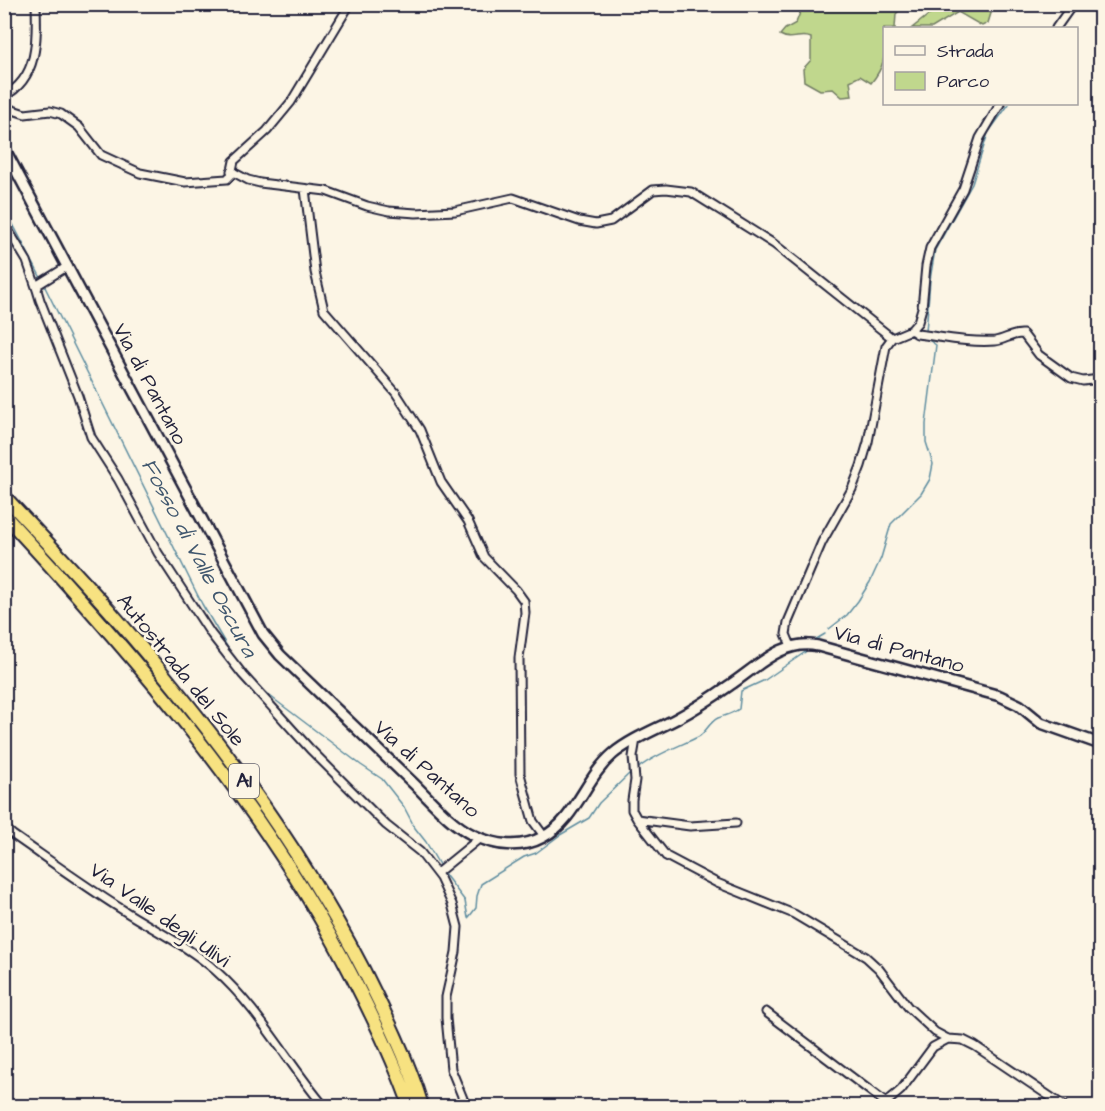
<svg xmlns="http://www.w3.org/2000/svg" width="1105" height="1111" viewBox="0 0 1105 1111" font-family="'Architects Daughter',sans-serif">
<style>
.green{fill:#c0d78d;stroke:#717c64;stroke-width:1.5}
.lines{fill:none;stroke-linecap:round;stroke-linejoin:round}
.stream{stroke:#5e8da0;stroke-width:1.5}
.street-casing{stroke:#22223b;stroke-width:11}
.secondary-casing{stroke:#22223b;stroke-width:14}
.highway-casing{stroke:#22223b;stroke-width:16}
.street{stroke:#fcf5e5;stroke-width:7}
.secondary{stroke:#fcf5e5;stroke-width:9}
.highway{stroke:#f7e281;stroke-width:12}
.labels{text-anchor:middle;dominant-baseline:central;stroke-width:5;stroke-linejoin:round;paint-order:stroke}
.shield{fill:#fcf5e5;stroke:#63616e;stroke-width:1.5}
.shield-label{font-size:20px;font-weight:bold;fill:#22223b}
.street-label{font-size:21px;fill:#22223b;stroke:#fcf5e5}
.water-label{font-size:22px;font-style:italic;fill:#40576e;stroke:#fcf5e5}
</style>
<rect width="100%" height="100%" fill="#fcf5e5"/>
<filter id="ink" filterUnits="userSpaceOnUse"><feTurbulence type="fractalNoise" baseFrequency=".0167" numOctaves="2"/><feDisplacementMap in="SourceGraphic" scale="12" xChannelSelector="R" yChannelSelector="G"/><feConvolveMatrix kernelMatrix="1 2 1 2 8 2 1 2 1" color-interpolation-filters="sRGB"/></filter>
<g filter="url(#ink)">
<path class="green" d="M803,5H904L896,14L895,28H884C884,54 888,62 871,83L860,76L850,81L852,96L842,97L833,89L820,90L804,81L803,69L811,60V38C800,33 792,42 780,35L785,29L796,23Z
M941,5V4L998,5L992,10L988,23L982,26L958,12L932,28H912Z"/>
<g class="lines">
<path class="stream" d="M4,207L41,278
M43,283L202,604L232,655
M926,332L930,280L935,250L972,184L988,133L1009,104
M829,629L847,615L858,601L870,582L881,558L891,524L921,494L930,479L933,464L926,442V424L936,345L927,339
M813,641L825,634
M258,687L361,765L382,779L404,807L415,828L426,842L441,868
M637,769C655,755 677,747 698,737C706,733 709,722 718,718C726,715 732,714 739,709L741,691L765,680L811,648
M443,872L465,901L468,918
M469,917L476,908L477,896L481,884L524,857L536,853L560,835L589,818L599,803L630,773"/>
<defs>
<path id="street" d="M1056,28L1073,4
M4,96C39,78 37,38 36,4
M4,107L25,114L50,111L61,114L79,127L101,155L140,173L185,182L227,179L231,175L234,161L267,131L291,102L350,4
M231,171L248,180L260,183L326,191L367,206L389,211L416,213L455,211L513,198L579,221L596,224L611,221L653,190L666,189L691,192L774,244L892,338
M305,189L315,272L324,310L396,393L420,430L441,482L468,521L484,557L516,590L524,601L525,613L519,658L520,774L533,821L544,836
M4,223L27,261L37,290
M68,266L39,284L37,290L40,300L78,396L91,437L118,479L158,553L211,634L243,675L310,749L386,825L420,852L440,878L452,904L458,927L456,952L446,997V1018L451,1069L466,1106
M911,330L917,334C942,337 969,343 995,341C1004,340 1013,333 1023,334L1039,355L1071,378L1083,381L1100,379
M791,646L786,634L788,622L822,542L852,489L861,466L868,442L886,346L892,338L911,330L918,322L922,308L926,266L930,248L963,189L980,138L1000,104
M636,739L633,757L635,780L632,800V810L637,819L666,856L717,883L794,914L866,957L879,969L908,1007L935,1032L948,1039L963,1040L975,1046L1064,1106
M637,819L690,826L736,823
M4,827L13,835C49,860 86,887 123,910C154,930 188,946 215,970C259,1009 287,1062 324,1106
M437,873L480,838
M766,1012L886,1103
M882,1106L901,1090L933,1047L948,1039"/>
<path id="secondary" d="M4,148L263,634L280,655C324,697 367,739 411,781C430,799 449,823 473,835C495,846 521,849 543,837C576,820 585,778 613,754C631,739 655,730 676,719C695,709 713,697 730,685C757,667 784,638 818,646L1000,696L1019,705L1041,723L1100,744"/>
<path id="highway" d="M4,496C39,534 75,571 109,610C205,720 296,839 363,969C385,1013 408,1059 422,1106
M4,515C136,658 264,805 353,978C374,1019 395,1062 410,1106"/>
</defs>
<use href="#street" class="street-casing"/>
<use href="#secondary" class="secondary-casing"/>
<use href="#highway" class="highway-casing"/>
<use href="#street" class="street"/>
<use href="#secondary" class="secondary"/>
<use href="#highway" class="highway"/>
</g>
</g>
<g class="labels">
<rect class="shield" x="229" y="764" width="30" height="34" rx="4.5"/>
<g class="shield-label">
<text x="244" y="781">A1</text>
</g>
<g class="street-label">
<text transform="translate(150 384) rotate(62)">Via di Pantano</text>
<text transform="translate(899 649) rotate(15)">Via di Pantano</text>
<text transform="translate(181 670) rotate(51)">Autostrada del Sole</text>
<text transform="translate(427 769) rotate(42)">Via di Pantano</text>
<text transform="translate(160 915) rotate(35)">Via Valle degli Ulivi</text>
</g>
<g class="water-label">
<text transform="translate(199 558) rotate(62)">Fosso di Valle Oscura</text>
</g>
</g>
<rect width="1105" height="1111" fill="none" stroke="#fcf5e5" stroke-width="24"/>
<rect x="12" y="12" width="1081" height="1087" fill="none" stroke="#22223b" stroke-width="2" filter="url(#ink)"/>
<rect x="883" y="27" width="195" height="78" fill="#fcf5e5" stroke="#a5a1a1" stroke-width="1.5"/>
<rect x="895" y="46" width="30" height="9" fill="#fcf5e5" stroke="#a5a1a1" stroke-width="1.5"/>
<text x="937" y="57" font-size="18" fill="#22223b">Strada</text>
<rect x="895" y="72" width="30" height="18" fill="#c0d78d" stroke="#a5a1a1" stroke-width="1.5"/>
<text x="937" y="87" font-size="18" fill="#22223b">Parco</text>
</svg>
